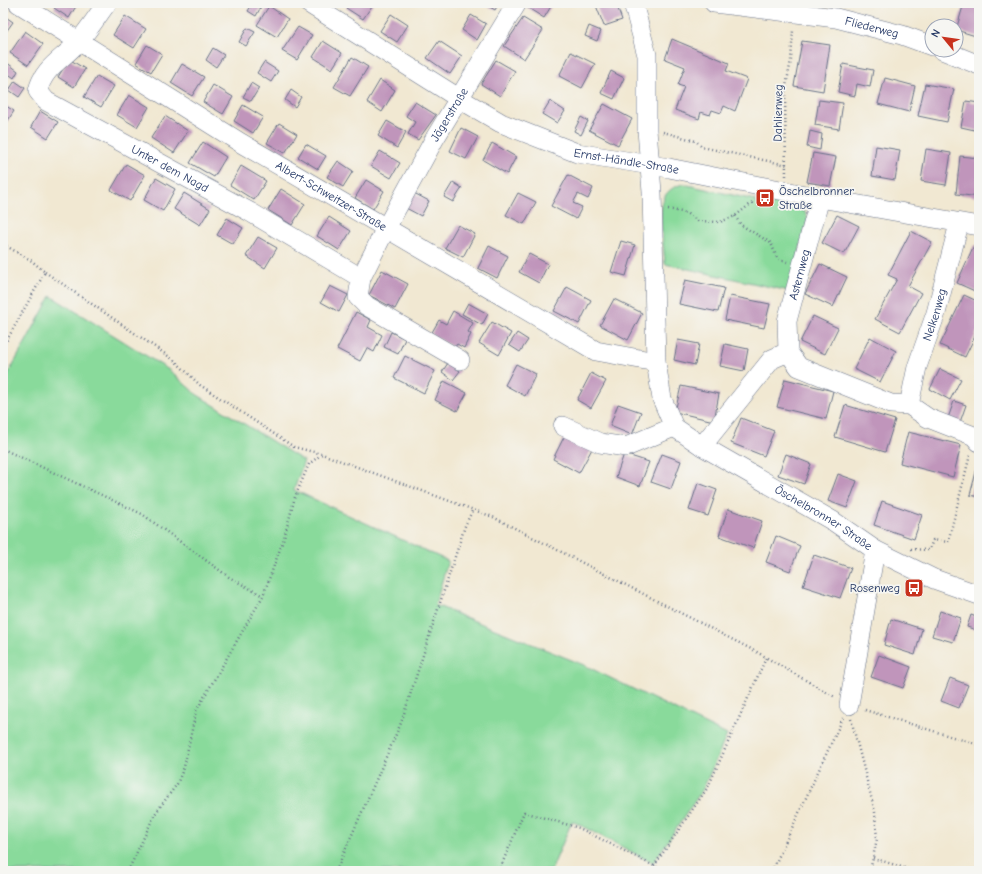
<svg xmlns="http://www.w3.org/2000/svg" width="982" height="874" viewBox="0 0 982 874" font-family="'Comic Neue',sans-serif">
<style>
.green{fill:#89da9b;stroke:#52847c}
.building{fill:#c095bb}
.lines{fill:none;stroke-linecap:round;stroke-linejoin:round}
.minor-casing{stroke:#667087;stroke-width:20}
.path{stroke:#667087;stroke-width:2.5;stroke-dasharray:1 3;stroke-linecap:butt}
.minor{stroke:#fff;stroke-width:19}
.labels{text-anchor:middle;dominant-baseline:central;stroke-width:3.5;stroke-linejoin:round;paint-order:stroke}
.street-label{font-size:12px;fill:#1b2f5e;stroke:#f6f6f2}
.poi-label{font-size:12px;fill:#1b2f5e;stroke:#f6f6f2;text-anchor:start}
</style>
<rect width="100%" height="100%" fill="#f6f6f2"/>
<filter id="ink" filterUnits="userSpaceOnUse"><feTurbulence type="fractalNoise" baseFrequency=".025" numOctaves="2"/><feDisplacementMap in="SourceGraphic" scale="8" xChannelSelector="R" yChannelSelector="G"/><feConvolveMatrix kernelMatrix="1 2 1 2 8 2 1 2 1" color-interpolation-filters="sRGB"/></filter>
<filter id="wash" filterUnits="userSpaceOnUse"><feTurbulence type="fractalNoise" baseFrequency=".012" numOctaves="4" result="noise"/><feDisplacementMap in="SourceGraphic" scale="16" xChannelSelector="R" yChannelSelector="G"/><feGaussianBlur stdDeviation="0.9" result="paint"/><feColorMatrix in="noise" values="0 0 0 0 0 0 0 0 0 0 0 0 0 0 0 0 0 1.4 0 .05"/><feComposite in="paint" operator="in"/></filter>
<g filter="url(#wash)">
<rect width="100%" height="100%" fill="#f1e8d2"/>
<path class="green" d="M683,184L755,200V203L765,205L766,202L788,205L804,211L808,218L789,291L665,264C664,246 657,211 665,196C669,189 676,186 683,184Z
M51,296L169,370L196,394L304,461L294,490L448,561L435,605L584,665L727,735L703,789L653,863L572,821L551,871H3V383Z"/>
<g id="blocks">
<path class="building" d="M57,3H78L69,18L54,8Z
M253,3H263L256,16L248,11Z
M350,3H374L363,19L346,8Z
M483,3H499L495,10Z
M527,3H553L544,18L525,6Z
M595,3H616L622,20L604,26Z
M964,3H979V37L956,30Z
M269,6L288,19L277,37L257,25Z
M391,14L408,25L397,42L380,31Z
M3,15L13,22L3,36Z
M471,15L486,24L477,40L462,30Z
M125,16L146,29L134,48L113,35Z
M523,18L543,30L524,59L504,46Z
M589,26L601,31L597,41L585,36Z
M298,27L312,35L297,60L282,51Z
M247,28L255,32L246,46L239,42Z
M25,31L43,44L28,65L10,53Z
M672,39L729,63L726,71L747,79L735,111L724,106L721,113L712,110L710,115L701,112L699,119L675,110L684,87L678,85L685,67L665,59Z
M323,41L342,53L332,69L313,57Z
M439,41L462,56L450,74L427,58Z
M802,41L830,45L823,91L794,86Z
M147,45L162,54L151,72L136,63Z
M213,48L224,55L216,67L206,60Z
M571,52L595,64L582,88L559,76Z
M352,57L368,67L350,96L334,87Z
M69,59L85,69L74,87L58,77Z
M496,60L515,71L500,96L481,84Z
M6,62L18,71L14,78L3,70Z
M264,62L278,71L271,82L257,73Z
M182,64L204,77L192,96L171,83Z
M843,64L873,70L870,87L857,84L855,96L838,92Z
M611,71L624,78L614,99L601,93Z
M97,76L114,86L101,107L84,97Z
M885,78L915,86L909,112L878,104Z
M380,80L395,90L382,112L367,102Z
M15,81L25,88L19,97L9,90Z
M251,83L259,88L251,101L243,97Z
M925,84L954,89L947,122L918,116Z
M213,85L233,97L223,114L203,102Z
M291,90L301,97L295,107L285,100Z
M129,95L149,107L137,127L117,115Z
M819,100L843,103L839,129L815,125Z
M550,101L565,111L557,123L542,114Z
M966,101L979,103V131L961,127Z
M415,102L436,115L418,140L408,134L415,122L406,116Z
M3,104L14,111L3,128Z
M604,104L632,119L618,145L589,130Z
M243,105L263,117L253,133L234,121Z
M40,111L58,122L48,138L31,127Z
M165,116L188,131L174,153L151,138Z
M581,117L588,121L581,135L574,131Z
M387,121L406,132L397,148L378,136Z
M279,123L297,134L285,153L267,143Z
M461,128L478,137L466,159L450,151Z
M810,131L822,134L820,150L807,147Z
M203,142L226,157L214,177L190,163Z
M492,143L516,157L507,174L483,160Z
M306,144L326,156L318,169L298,157Z
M876,146L900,150L895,180L872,176Z
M926,149L951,153L946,185L921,181Z
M380,151L400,163L391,178L371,166Z
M813,153L836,157L830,186L807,182Z
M960,156L979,158V197L956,194Z
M338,161L353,171L343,187L327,177Z
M126,164L145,175L130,201L111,190Z
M241,166L266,181L254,200L230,185Z
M568,175L593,188L588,199L578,194L573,203L582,207L576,219L551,206Z
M156,178L175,189L163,211L144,200Z
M366,180L384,191L373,209L355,198Z
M453,182L462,188L453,202L444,197Z
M281,189L305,204L292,225L268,210Z
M184,193L210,209L200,225L174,209Z
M414,193L429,201L421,216L406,208Z
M518,193L536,202L524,224L506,215Z
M837,215L859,226L844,254L822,243Z
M329,217L351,231L339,250L317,236Z
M227,218L243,228L233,244L217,235Z
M458,225L475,234L463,257L445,248Z
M911,231L932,242L908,286L921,293L900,332L875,319L897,279L888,275Z
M258,237L277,248L265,268L246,256Z
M621,241L635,245L626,276L611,272Z
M974,245L979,248V293L957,283Z
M489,246L508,256L497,278L478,268Z
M529,254L548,264L539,283L519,272Z
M820,264L847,277L833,307L805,294Z
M382,270L408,284L395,309L369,295Z
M685,280L724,288L718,312L679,304Z
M330,286L348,295L339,312L321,302Z
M567,287L591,300L579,324L554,311Z
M964,295L979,302V328L965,357L940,345Z
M730,296L770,304L764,328L725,320Z
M614,299L642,313L628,340L600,325Z
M468,303L488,314L482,325L462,314Z
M453,311L473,323L468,332L471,334L464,348L457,344L454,348L431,334L439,320L446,324Z
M356,312L371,320L368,327L382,335L374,352L367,348L360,361L337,349Z
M813,316L838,328L825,354L800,342Z
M492,322L511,333L499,355L479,343Z
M391,332L405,339L398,354L384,347Z
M517,333L528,340L520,352L509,345Z
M870,337L896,351L880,382L854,369Z
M678,340L699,344L695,365L674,360Z
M725,344L748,349L744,371L720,366Z
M405,356L435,371L424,393L394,378Z
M448,363L460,371L453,380L442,372Z
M516,364L536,374L525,396L505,385Z
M940,369L961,379L950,400L930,389Z
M591,373L606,381L591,408L577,400Z
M785,379L833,391L826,419L777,407Z
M444,381L467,393L457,411L435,400Z
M681,386L719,394L714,421L675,412Z
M954,401L966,405L959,425L947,421Z
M618,404L641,412L632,435L610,426Z
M845,405L895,420L885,452L835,437Z
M741,418L774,431L764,456L731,443Z
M908,432L961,445L953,477L900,463Z
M566,433L593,447L579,473L553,459Z
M624,454L649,462L640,486L616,477Z
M662,454L681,461L671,489L651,482Z
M786,454L811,464L804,484L778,475Z
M977,468H979V497L970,495Z
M838,474L857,481L847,508L828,501Z
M698,483L717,490L708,516L689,510Z
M882,501L922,515L914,539L874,525Z
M728,509L762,521L753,548L719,536Z
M776,536L800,546L790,571L766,562Z
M814,555L851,568L840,598L803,586Z
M940,611L961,618L953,642L932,636Z
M971,615L979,618V631L967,627Z
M891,619L922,629L915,655L884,645Z
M879,655L911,667L903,688L871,677Z
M950,678L968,685L959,708L941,701Z"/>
</g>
</g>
<g filter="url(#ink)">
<use href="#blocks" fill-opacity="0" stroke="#667087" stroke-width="1"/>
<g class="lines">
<defs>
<g id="minor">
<path id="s1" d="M18,3L241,143L596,351L656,362"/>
<path id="s2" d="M107,3C98,15 89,29 79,41C64,59 43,67 38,91L46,101L250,212L361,278L386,228L435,138L517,3"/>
<path id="s3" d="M308,3L460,99L501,123L577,153L669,168L820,198L979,226"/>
<path id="s4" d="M633,3L647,55V130L652,192L656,362L662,399L674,427L702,446L833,521L875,550L934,579L979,595"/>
<path id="s5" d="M714,3L836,18L902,35L932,46"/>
<path d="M942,50L979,65"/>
<path d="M361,278L358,297L367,306L460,360"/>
<path id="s6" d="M788,352L787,321L820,198"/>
<path id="s7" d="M909,405L917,367L936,313L959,224"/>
<path d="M563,426L600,443L626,447L674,427"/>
<path d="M702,446L772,359L788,352L799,367L891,404L909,405L928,418L974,436L979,442"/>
<path d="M849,705L875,550"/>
</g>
</defs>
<use href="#minor" class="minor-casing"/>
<path class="path" d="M663,132L696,141L702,147L787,165
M786,176L785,92L791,60L793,30
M668,209L686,213L698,221L720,222L735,216L752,203V200
M735,216L741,225L771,243L777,258L787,262
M3,244L32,261L45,272L3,347
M45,272L174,360L200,385L294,447L322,454L493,517L755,651L835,697
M3,449L142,514L229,577L263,596
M911,549L929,550L933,540L948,542L970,455
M865,710L979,745
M851,719L875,812L877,839L870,871
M873,858L914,871
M654,866L708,787L766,658
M128,871L155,814L177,784L184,767L196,711L263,596L284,538L295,497L309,464L322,454
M336,871L401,723L465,526L473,509
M499,871L524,812L579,828L664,871
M772,871L843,718"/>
<use href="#minor" class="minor"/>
</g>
</g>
<defs>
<symbol id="bus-square" viewBox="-11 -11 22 22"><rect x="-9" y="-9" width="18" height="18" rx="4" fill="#c8321e" stroke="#f6f6f2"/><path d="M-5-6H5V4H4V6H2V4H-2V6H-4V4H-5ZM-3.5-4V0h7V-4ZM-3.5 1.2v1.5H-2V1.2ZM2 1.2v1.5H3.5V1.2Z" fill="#fff"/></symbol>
</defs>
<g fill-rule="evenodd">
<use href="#bus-square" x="754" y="187" width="22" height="22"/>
<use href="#bus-square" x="903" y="577" width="22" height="22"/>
</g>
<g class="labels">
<g class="street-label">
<text stroke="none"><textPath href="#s5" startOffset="160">Fliederweg</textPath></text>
<text transform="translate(778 113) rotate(-89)">Dahlienweg</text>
<text stroke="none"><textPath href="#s2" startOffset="673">Jägerstraße</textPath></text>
<text stroke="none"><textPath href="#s3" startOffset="359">Ernst-Händle-Straße</textPath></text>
<text stroke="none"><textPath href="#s2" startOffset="267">Unter dem Nagd</textPath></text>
<text stroke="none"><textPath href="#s1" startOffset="368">Albert-Schweitzer-Straße</textPath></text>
<text stroke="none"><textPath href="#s6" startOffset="79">Asternweg</textPath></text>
<text stroke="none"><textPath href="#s7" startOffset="94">Nelkenweg</textPath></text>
<text stroke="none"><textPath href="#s4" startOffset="604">Öschelbronner Straße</textPath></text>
</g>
<g class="poi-label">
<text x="779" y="191">Öschelbronner<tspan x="779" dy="14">Straße</tspan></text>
<text x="900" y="588" text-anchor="end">Rosenweg</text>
</g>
</g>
<rect width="982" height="874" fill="none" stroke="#f6f6f2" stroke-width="16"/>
<g transform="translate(944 38) rotate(299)"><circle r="19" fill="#f6f6f2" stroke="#9ea6b7"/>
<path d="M0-3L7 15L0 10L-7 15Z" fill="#c8321e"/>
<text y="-6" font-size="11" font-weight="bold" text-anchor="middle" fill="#1b2f5e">N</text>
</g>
</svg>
